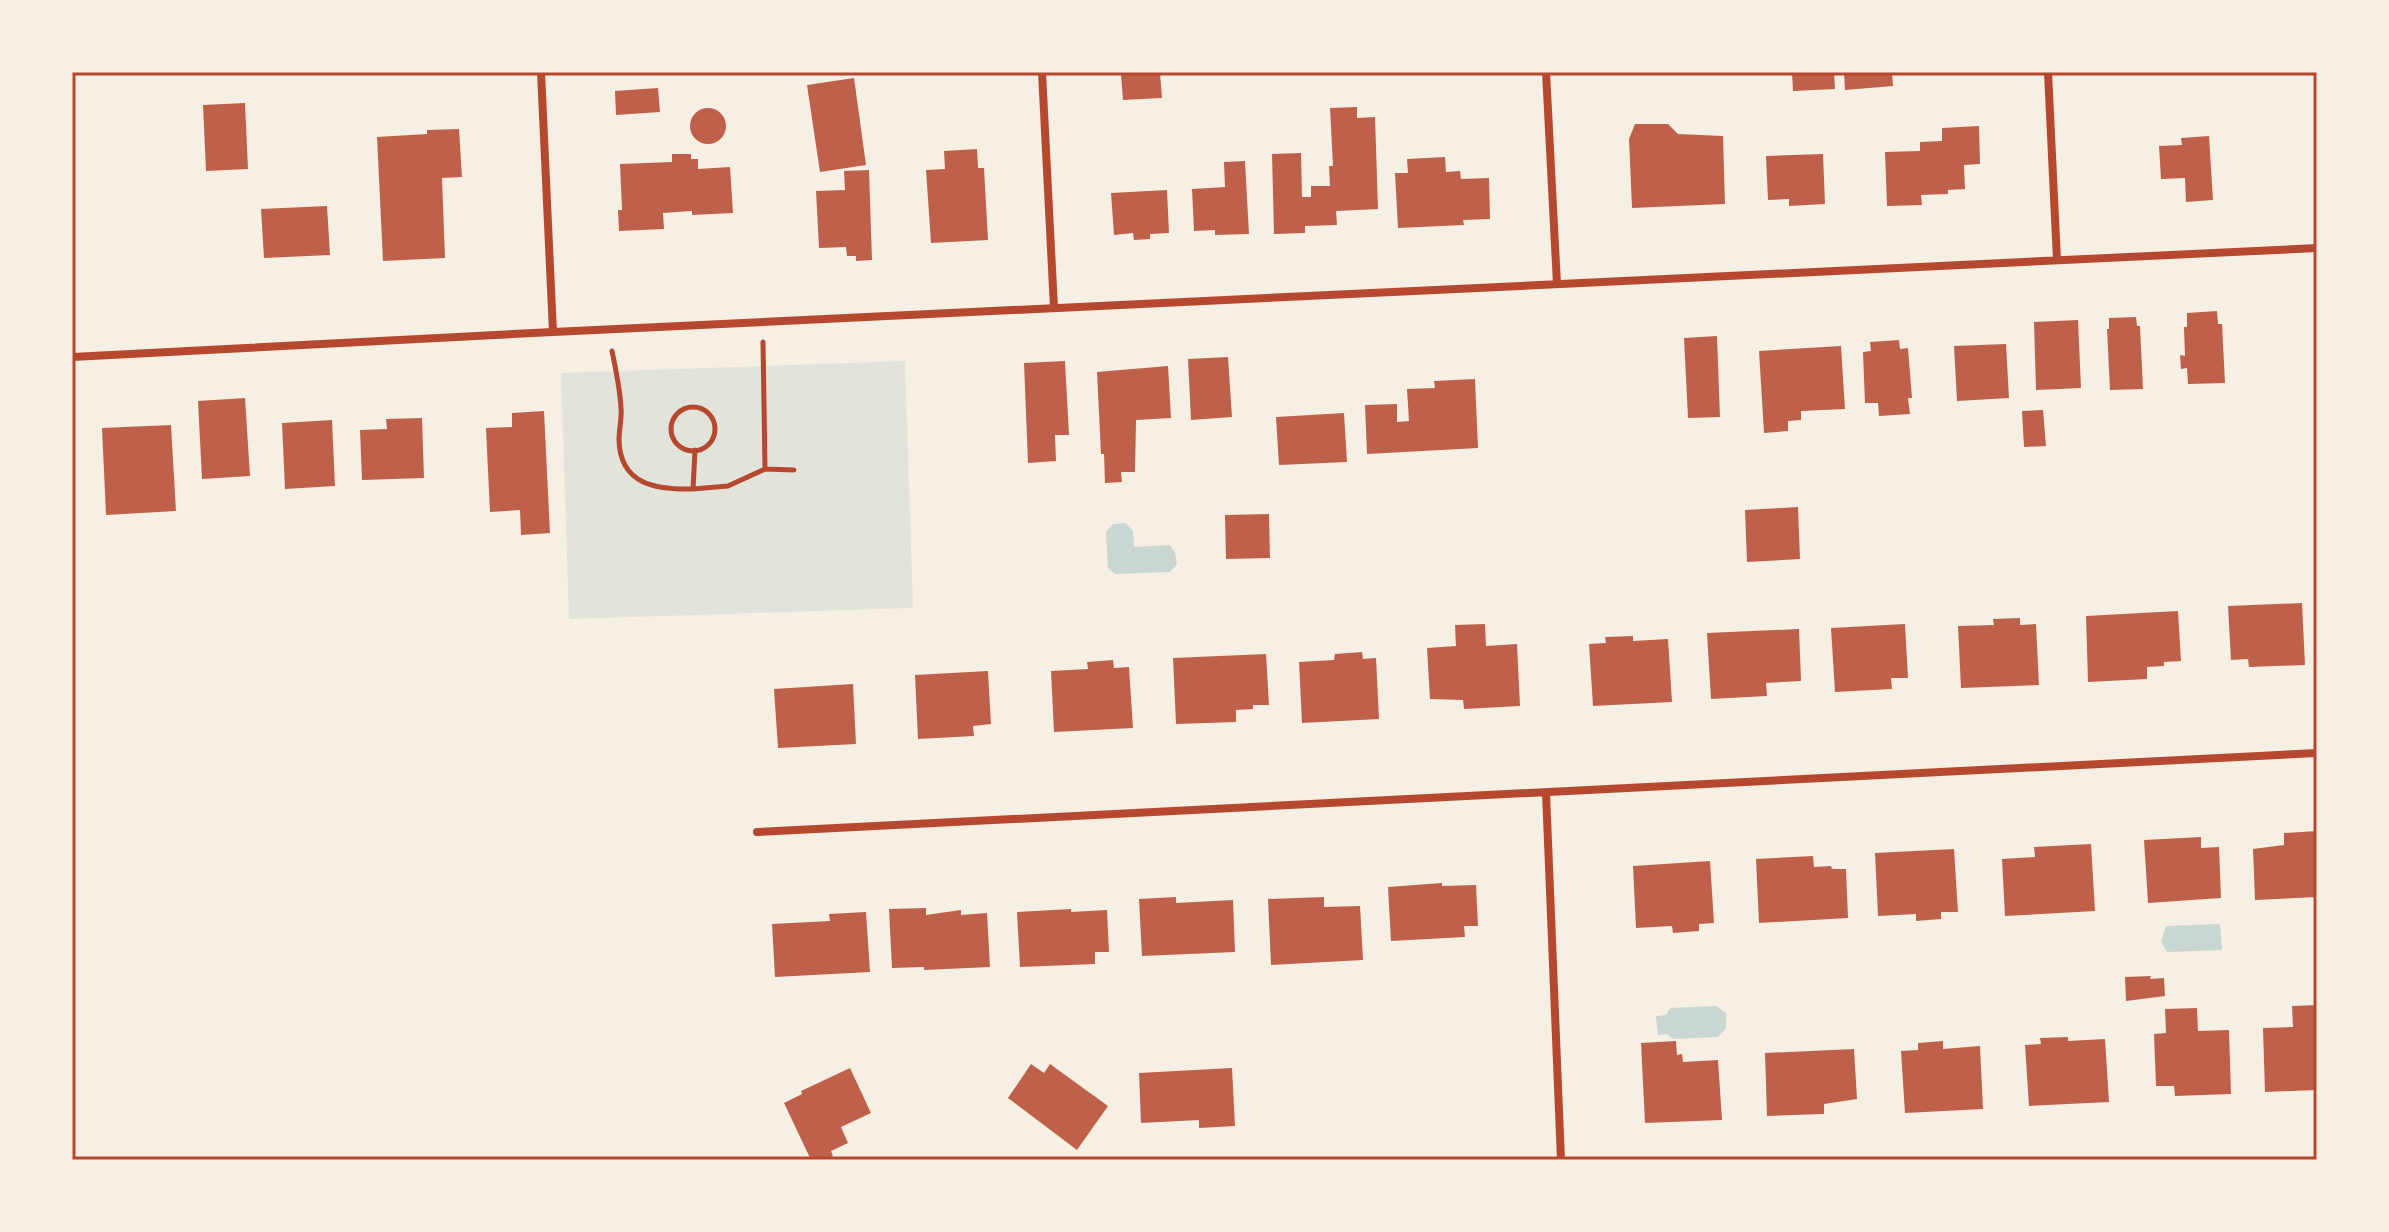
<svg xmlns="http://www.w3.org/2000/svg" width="2389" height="1232" viewBox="0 0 2389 1232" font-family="'Exo 2',sans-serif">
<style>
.green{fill:#e2e4dc}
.water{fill:#c9d6d2}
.building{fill:#bf614a}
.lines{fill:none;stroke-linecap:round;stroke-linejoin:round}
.path{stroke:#b5482f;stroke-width:5}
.minor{stroke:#b5482f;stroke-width:8}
.neatline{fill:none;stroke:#b5482f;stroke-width:3}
</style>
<rect width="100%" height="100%" fill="#f6efe4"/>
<path class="green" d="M905,361L913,608L569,619L561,373Z"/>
<path class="water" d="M1126,523L1133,531L1134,547L1170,545L1175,553L1177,564L1170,572L1115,574L1108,568L1106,532L1113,524Z
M2220,924L2222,950L2167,952L2161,942L2166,926Z
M1716,1006L1726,1013V1028L1718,1037L1673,1039L1667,1034L1658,1035L1656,1016L1666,1015L1670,1008Z"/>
<path class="building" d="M1792,72H1834L1835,89L1793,91Z
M1844,72H1892L1893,86L1845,90Z
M1160,73L1162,98L1123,100L1121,75Z
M854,78L866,165L820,172L807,85Z
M658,88L660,112L616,115L615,91Z
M245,103L248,169L206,171L203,105Z
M1357,107V118L1375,117L1378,209L1336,211L1337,225L1305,226V233L1274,234L1272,154L1301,153L1302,197H1311V186H1330L1329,166H1333L1330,108Z
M690 126a18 18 0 1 1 36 0a18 18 0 1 1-36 0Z
M1635,124H1668L1678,134L1723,136L1725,204L1632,208L1629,139Z
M1979,126L1980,164L1964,165L1965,189L1948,190V194L1921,195L1922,205L1887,206L1885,152L1920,151V142L1942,141V128Z
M459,129L462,177L442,178L445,258L383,261L377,137L427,134V130Z
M2209,136L2213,200L2186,202L2185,178L2161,179L2159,146L2182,145L2181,138Z
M977,149L978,168H984L988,240L931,243L926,170L945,169L944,151Z
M672,154H691V159H698V169L730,167L733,213L692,215V211L663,213L664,229L619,231L618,210H622L620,164L672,162Z
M1823,154L1825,204L1789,206V199L1768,200L1766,156Z
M1445,157L1446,172L1460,171L1461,179L1489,178L1490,219L1463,220L1464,225L1398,228L1395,173H1408L1407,159Z
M1245,161L1249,234L1215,235V230L1194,231L1192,189L1225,187L1224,162Z
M869,170L872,260L856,261V256H847L846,247L819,248L816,191L845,190L844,171Z
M1167,190L1169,233L1150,234V239L1134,240L1133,233L1114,235L1111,193Z
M327,206L330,255L264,258L261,209Z
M2217,311L2218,324H2222L2225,383L2188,384L2187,368L2181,369L2180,355L2185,356L2184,327H2187V313Z
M2136,317L2137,326H2140L2143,389L2110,390L2107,329H2109V318Z
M2078,320L2081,388L2036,390L2034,322Z
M1717,336L1720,417L1688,418L1684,338Z
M1899,340L1900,349L1908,348L1912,398H1908L1910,414L1879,416L1878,403H1865L1863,352L1871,351L1870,342Z
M2006,344L2009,398L1957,401L1954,346Z
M1841,346L1845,409L1801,411V420L1788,421V431L1764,433L1759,351Z
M1228,357L1232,417L1191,420L1188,359Z
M1065,361L1069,435H1055L1056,461L1028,463L1024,363Z
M1168,366L1171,418L1136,420L1135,472H1121L1122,482L1105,483L1104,454H1101L1097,372Z
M1475,379L1478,448L1367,454L1365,405L1397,404V422L1409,421L1407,389L1435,388L1434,381Z
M245,398L250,476L202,479L198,401Z
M2043,410L2046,446L2024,447L2022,411Z
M544,411L550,533L521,535L520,510L490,512L486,428L512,427V413Z
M1344,413L1347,462L1279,465L1276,417Z
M422,418L424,478L362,480L360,430L387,429L386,419Z
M332,420L335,486L285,489L282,423Z
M171,425L176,511L106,515L102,428Z
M1798,507L1800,559L1747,562L1745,510Z
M1269,514L1270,558L1226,559L1225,515Z
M2302,603L2305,665L2249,667L2248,659L2231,660L2228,606Z
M2178,611L2181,661L2164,662V666L2147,667V679L2088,682L2086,616Z
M2020,618V625L2036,624L2039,685L1961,688L1958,626L1994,625L1993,619Z
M1485,624L1486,646L1517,644L1520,706L1464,709L1463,700L1430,699L1427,648L1456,646L1455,625Z
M1905,624L1908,678H1891L1892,689L1835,692L1831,628Z
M1799,629L1801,681L1766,683L1767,696L1711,699L1707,633Z
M1633,636V641L1668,639L1672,702L1593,706L1589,644L1606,643L1605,637Z
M1362,652L1363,659L1376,658L1379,719L1302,723L1299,662L1334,660L1335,654Z
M1266,654L1269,705H1253V709L1236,710V722L1176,724L1173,658Z
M1113,660L1114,668L1129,667L1133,728L1054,732L1051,671L1088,669L1087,662Z
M988,671L991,724L973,726L974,736L918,739L915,675Z
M853,684L856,744L778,748L774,689Z
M2317,831V897L2255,900L2253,849L2284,845V833Z
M2201,837V848L2219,847L2221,898L2148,903L2144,840Z
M2091,844L2095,911L2005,916L2002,859L2035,857L2034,847Z
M1954,849L1958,912H1941V919L1916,921V914L1878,916L1875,853Z
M1813,856L1814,867L1831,866L1832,869H1846L1848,918L1759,923L1756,859Z
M1710,861L1714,923L1699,924V931L1673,933L1672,926L1636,928L1633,866Z
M1442,883V886L1476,885L1478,926H1464L1465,937L1391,941L1388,887Z
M1176,897V903L1233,900L1235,952L1142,956L1139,899Z
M1324,897V907L1360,906L1363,960L1271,965L1268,899Z
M926,908V915L961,910V915L987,913L990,967L924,970V967L892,968L889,909Z
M1071,909V912L1107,910L1109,952H1095V964L1020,967L1017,912Z
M866,912L870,972L775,977L772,924L830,921L829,914Z
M2151,976L2150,979L2164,978L2165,996L2126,1001L2125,977Z
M2317,1005V1090L2265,1092L2263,1028L2293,1027L2292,1006Z
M2197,1008L2198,1031L2229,1030L2231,1094L2175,1096L2174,1086H2156L2154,1034L2166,1033L2165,1009Z
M2068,1037V1041L2105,1039L2109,1102L2029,1106L2025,1045L2041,1044L2040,1038Z
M1676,1041L1677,1055L1682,1054L1683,1062L1718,1060L1722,1120L1645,1123L1641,1043Z
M1943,1041V1049L1980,1046L1983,1109L1905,1113L1901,1051L1918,1050V1043Z
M1854,1049L1857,1099L1824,1104V1114L1767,1116L1765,1053Z
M1031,1064L1044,1073L1050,1064L1108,1106L1077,1150L1008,1098Z
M850,1068L871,1113L841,1127L848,1143L831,1151L833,1156L825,1160H811L784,1103L802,1094L801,1091Z
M1232,1068L1235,1126L1199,1128V1120L1141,1123L1139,1073Z"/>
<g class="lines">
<path class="path" d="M763,342L765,469
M612,351C616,370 620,389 621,408C622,418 619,429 619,440C620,485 657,490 693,489L695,450
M671 429a22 22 0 1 1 44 0a22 22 0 1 1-44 0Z
M693,489L728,486L765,469L794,470"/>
<path class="minor" d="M541,72L553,332
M1042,72L1054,308
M1546,72L1557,284
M2048,72L2057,260
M72,357L553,332L2317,248
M1546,793L1561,1160
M757,832L2317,753"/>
</g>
<rect width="2389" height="1232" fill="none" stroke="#f6efe4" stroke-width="148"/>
<rect x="74" y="74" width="2241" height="1084" class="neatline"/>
</svg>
